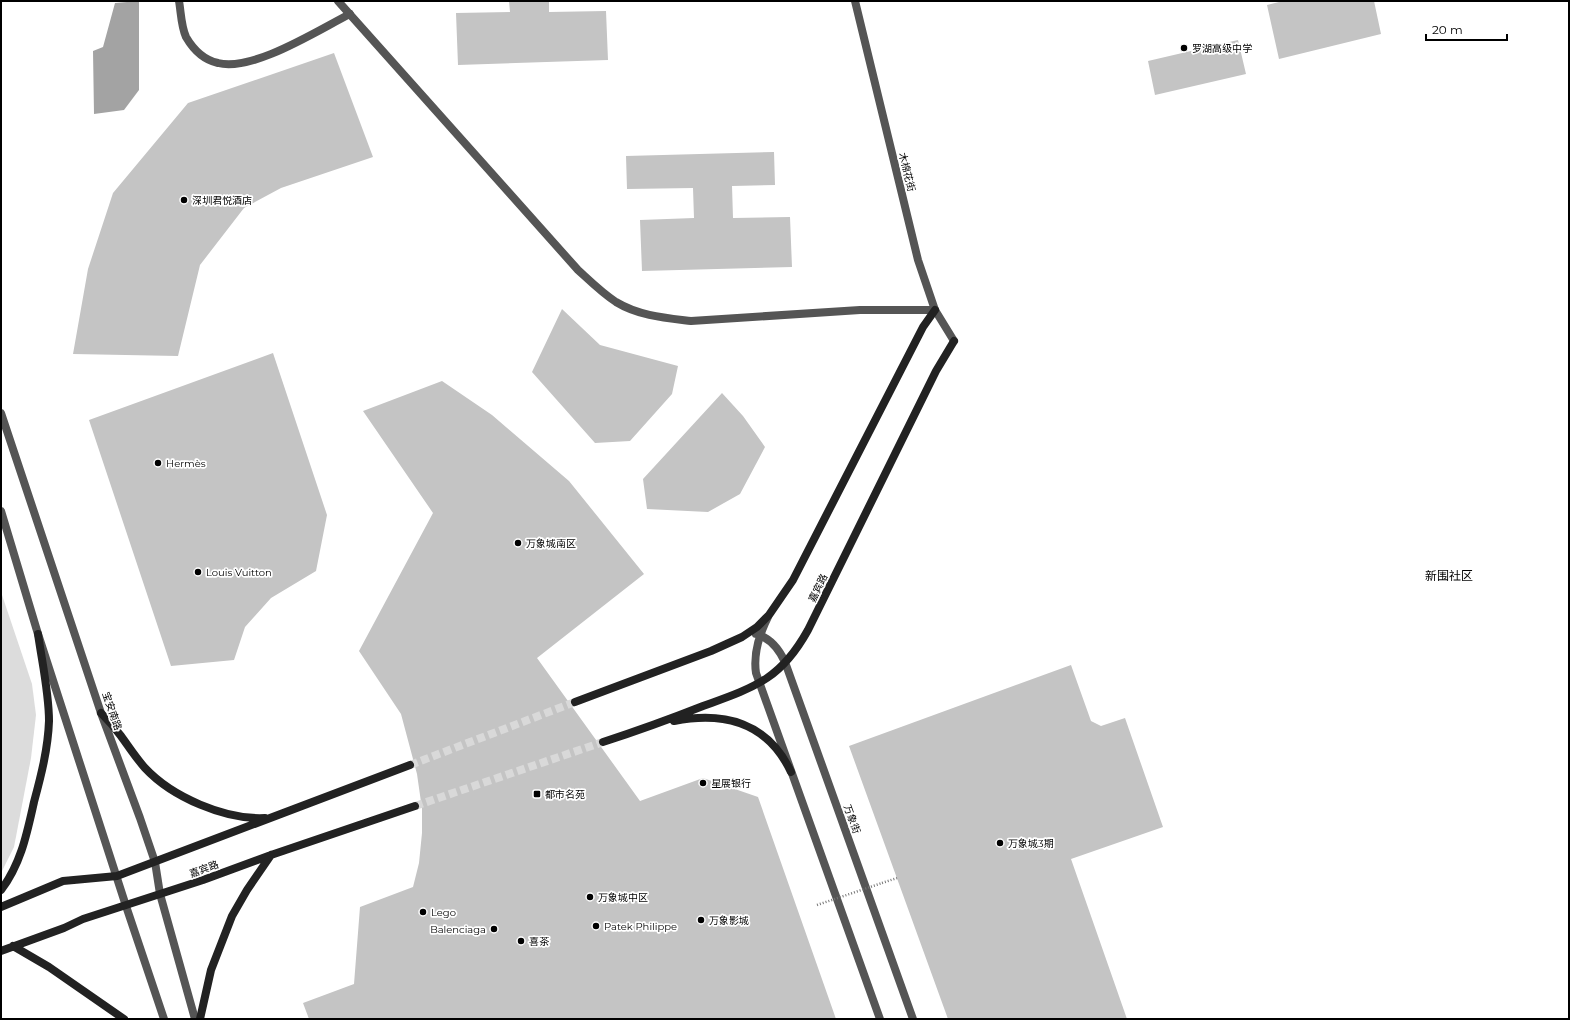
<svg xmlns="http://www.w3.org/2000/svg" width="1570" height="1020" viewBox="0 0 1570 1020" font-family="Montserrat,'Noto Sans SC',sans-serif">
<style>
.green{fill:#dcdcdc}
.water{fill:#a3a3a3}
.building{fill:#c4c4c4}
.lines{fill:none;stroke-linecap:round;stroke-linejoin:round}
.secondary-tunnel{stroke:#d9d9d9;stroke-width:8;stroke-dasharray:8 4;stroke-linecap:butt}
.path{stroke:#777;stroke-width:2.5;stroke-dasharray:1 2;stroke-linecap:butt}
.service{stroke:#555;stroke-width:8}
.minor{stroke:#555;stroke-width:8}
.tertiary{stroke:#555;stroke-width:8}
.secondary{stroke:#222;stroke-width:8}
.path-bridge{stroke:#777;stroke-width:2.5;stroke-dasharray:1 2;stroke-linecap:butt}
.poi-dot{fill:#000;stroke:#fff;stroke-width:1.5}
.labels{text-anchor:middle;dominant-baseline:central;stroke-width:3.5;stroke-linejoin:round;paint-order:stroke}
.poi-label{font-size:10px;fill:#000;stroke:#fff;text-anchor:start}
.street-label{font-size:10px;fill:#000;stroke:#fff}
.quarter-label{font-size:12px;fill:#000;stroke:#fff}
</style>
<rect width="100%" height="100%" fill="#fff"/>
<path class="green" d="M1,592L32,684L36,715L31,758L14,847L1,873Z"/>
<path class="water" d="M139,1V90L124,110L94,114L93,51L103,47L115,3Z"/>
<path class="building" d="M509,1H549V12L606,11L608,60L458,65L456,13L510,12Z
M1283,1H1374L1381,34L1279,59L1267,5Z
M1238,40L1246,74L1155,95L1148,61Z
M334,53L373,157L281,188L244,208L200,265L178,356L73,354L88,269L113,193L188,103Z
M774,152L775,185L732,186L733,218L790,217L792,267L642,271L640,220L694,218L693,188L627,189L626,156Z
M562,309L600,345L678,366L672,394L630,441L595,443L532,372Z
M273,353L327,515L316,571L271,598L245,627L234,660L171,666L89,420Z
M442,381L492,415L569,481L644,574L537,658L640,801L703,778L758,797L836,1019H309L303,1003L354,984L360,907L413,887L419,863L422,833V809L417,774L401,714L359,651L433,513L363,411Z
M722,393L743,416L765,447L740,494L708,512L647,509L643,479Z
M1071,665L1091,721L1101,726L1125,718L1163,827L1071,859L1127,1019H948L849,746Z"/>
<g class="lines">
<path class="secondary-tunnel" d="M410,765L575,702
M415,806L603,742"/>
<path class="path" d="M882,883L897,878"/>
<path class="service" d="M179,1C181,12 181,26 186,37C193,49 204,60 218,63C253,72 318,30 350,14"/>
<path class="minor" d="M338,1L578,270C590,281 602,293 616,302C639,316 666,318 691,321L860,310H935"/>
<path class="tertiary" d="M855,1L918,260L935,310L954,341
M1,413L101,713L140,818L155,862L160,894L195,1019
M1,511L38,634L126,906L164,1019
M768,617C759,635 753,653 756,673L880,1019
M756,634C771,638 779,649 785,662L913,1019"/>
<path class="secondary" d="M575,702L711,651L742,637L757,627L769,615L793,580L923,327L935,310
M101,713C108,720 115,728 121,736C129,747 136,758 145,768C172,797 225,820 265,818
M674,721C725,711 768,723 791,772
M603,742C637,731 670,719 703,706C725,698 747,691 767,678C785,666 798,648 808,630L936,371L954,341
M1,890C21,864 27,833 34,802C41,776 48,749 49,721C49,693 42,662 38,634
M1,907L63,881L117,876L410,765
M13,946L49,967L124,1019
M1,951L64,928L83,919L203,880L271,855L415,806
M200,1019L211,970L232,916L247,890L271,855"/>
<path class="path-bridge" d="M817,905L882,883"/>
</g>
<g class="poi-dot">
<circle cx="1184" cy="48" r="4"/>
<circle cx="184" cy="200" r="4"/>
<circle cx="158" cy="463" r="4"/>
<circle cx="518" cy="543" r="4"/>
<circle cx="198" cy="572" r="4"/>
<circle cx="703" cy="783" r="4"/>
<rect x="533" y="790" width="8" height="8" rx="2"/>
<circle cx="1000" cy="843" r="4"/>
<circle cx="590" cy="897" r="4"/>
<circle cx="423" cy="912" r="4"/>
<circle cx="701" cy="920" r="4"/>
<circle cx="596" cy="926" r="4"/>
<circle cx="494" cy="929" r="4"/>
<circle cx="521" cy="941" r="4"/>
</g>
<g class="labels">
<g class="poi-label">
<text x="1192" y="48">罗湖高级中学</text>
<text x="192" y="200">深圳君悦酒店</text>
<text x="166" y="463">Hermès</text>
<text x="526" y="543">万象城南区</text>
<text x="206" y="572">Louis Vuitton</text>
<text x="711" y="783">星展银行</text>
<text x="545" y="794">都市名苑</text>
<text x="1008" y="843">万象城3期</text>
<text x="598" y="897">万象城中区</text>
<text x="431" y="912">Lego</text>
<text x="709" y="920">万象影城</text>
<text x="604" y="926">Patek Philippe</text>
<text x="486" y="929" text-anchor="end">Balenciaga</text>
<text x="529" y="941">喜茶</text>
</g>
<g class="street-label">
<text transform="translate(907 172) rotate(76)">木棉花街</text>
<text transform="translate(818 588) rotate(-64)">嘉宾路</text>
<text transform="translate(112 711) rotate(71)">宝安南路</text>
<text transform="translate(852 819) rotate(70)">万象街</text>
<text transform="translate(204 869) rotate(-20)">嘉宾路</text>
</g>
<g class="quarter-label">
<text x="1449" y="575">新围社区</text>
</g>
</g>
<rect width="1570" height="1020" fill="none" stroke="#000000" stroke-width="4"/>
<path d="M1426 34v6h81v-6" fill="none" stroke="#000000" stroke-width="2"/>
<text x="1432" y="34" font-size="12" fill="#000000" stroke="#ffffff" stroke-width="3" paint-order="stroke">20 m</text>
</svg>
